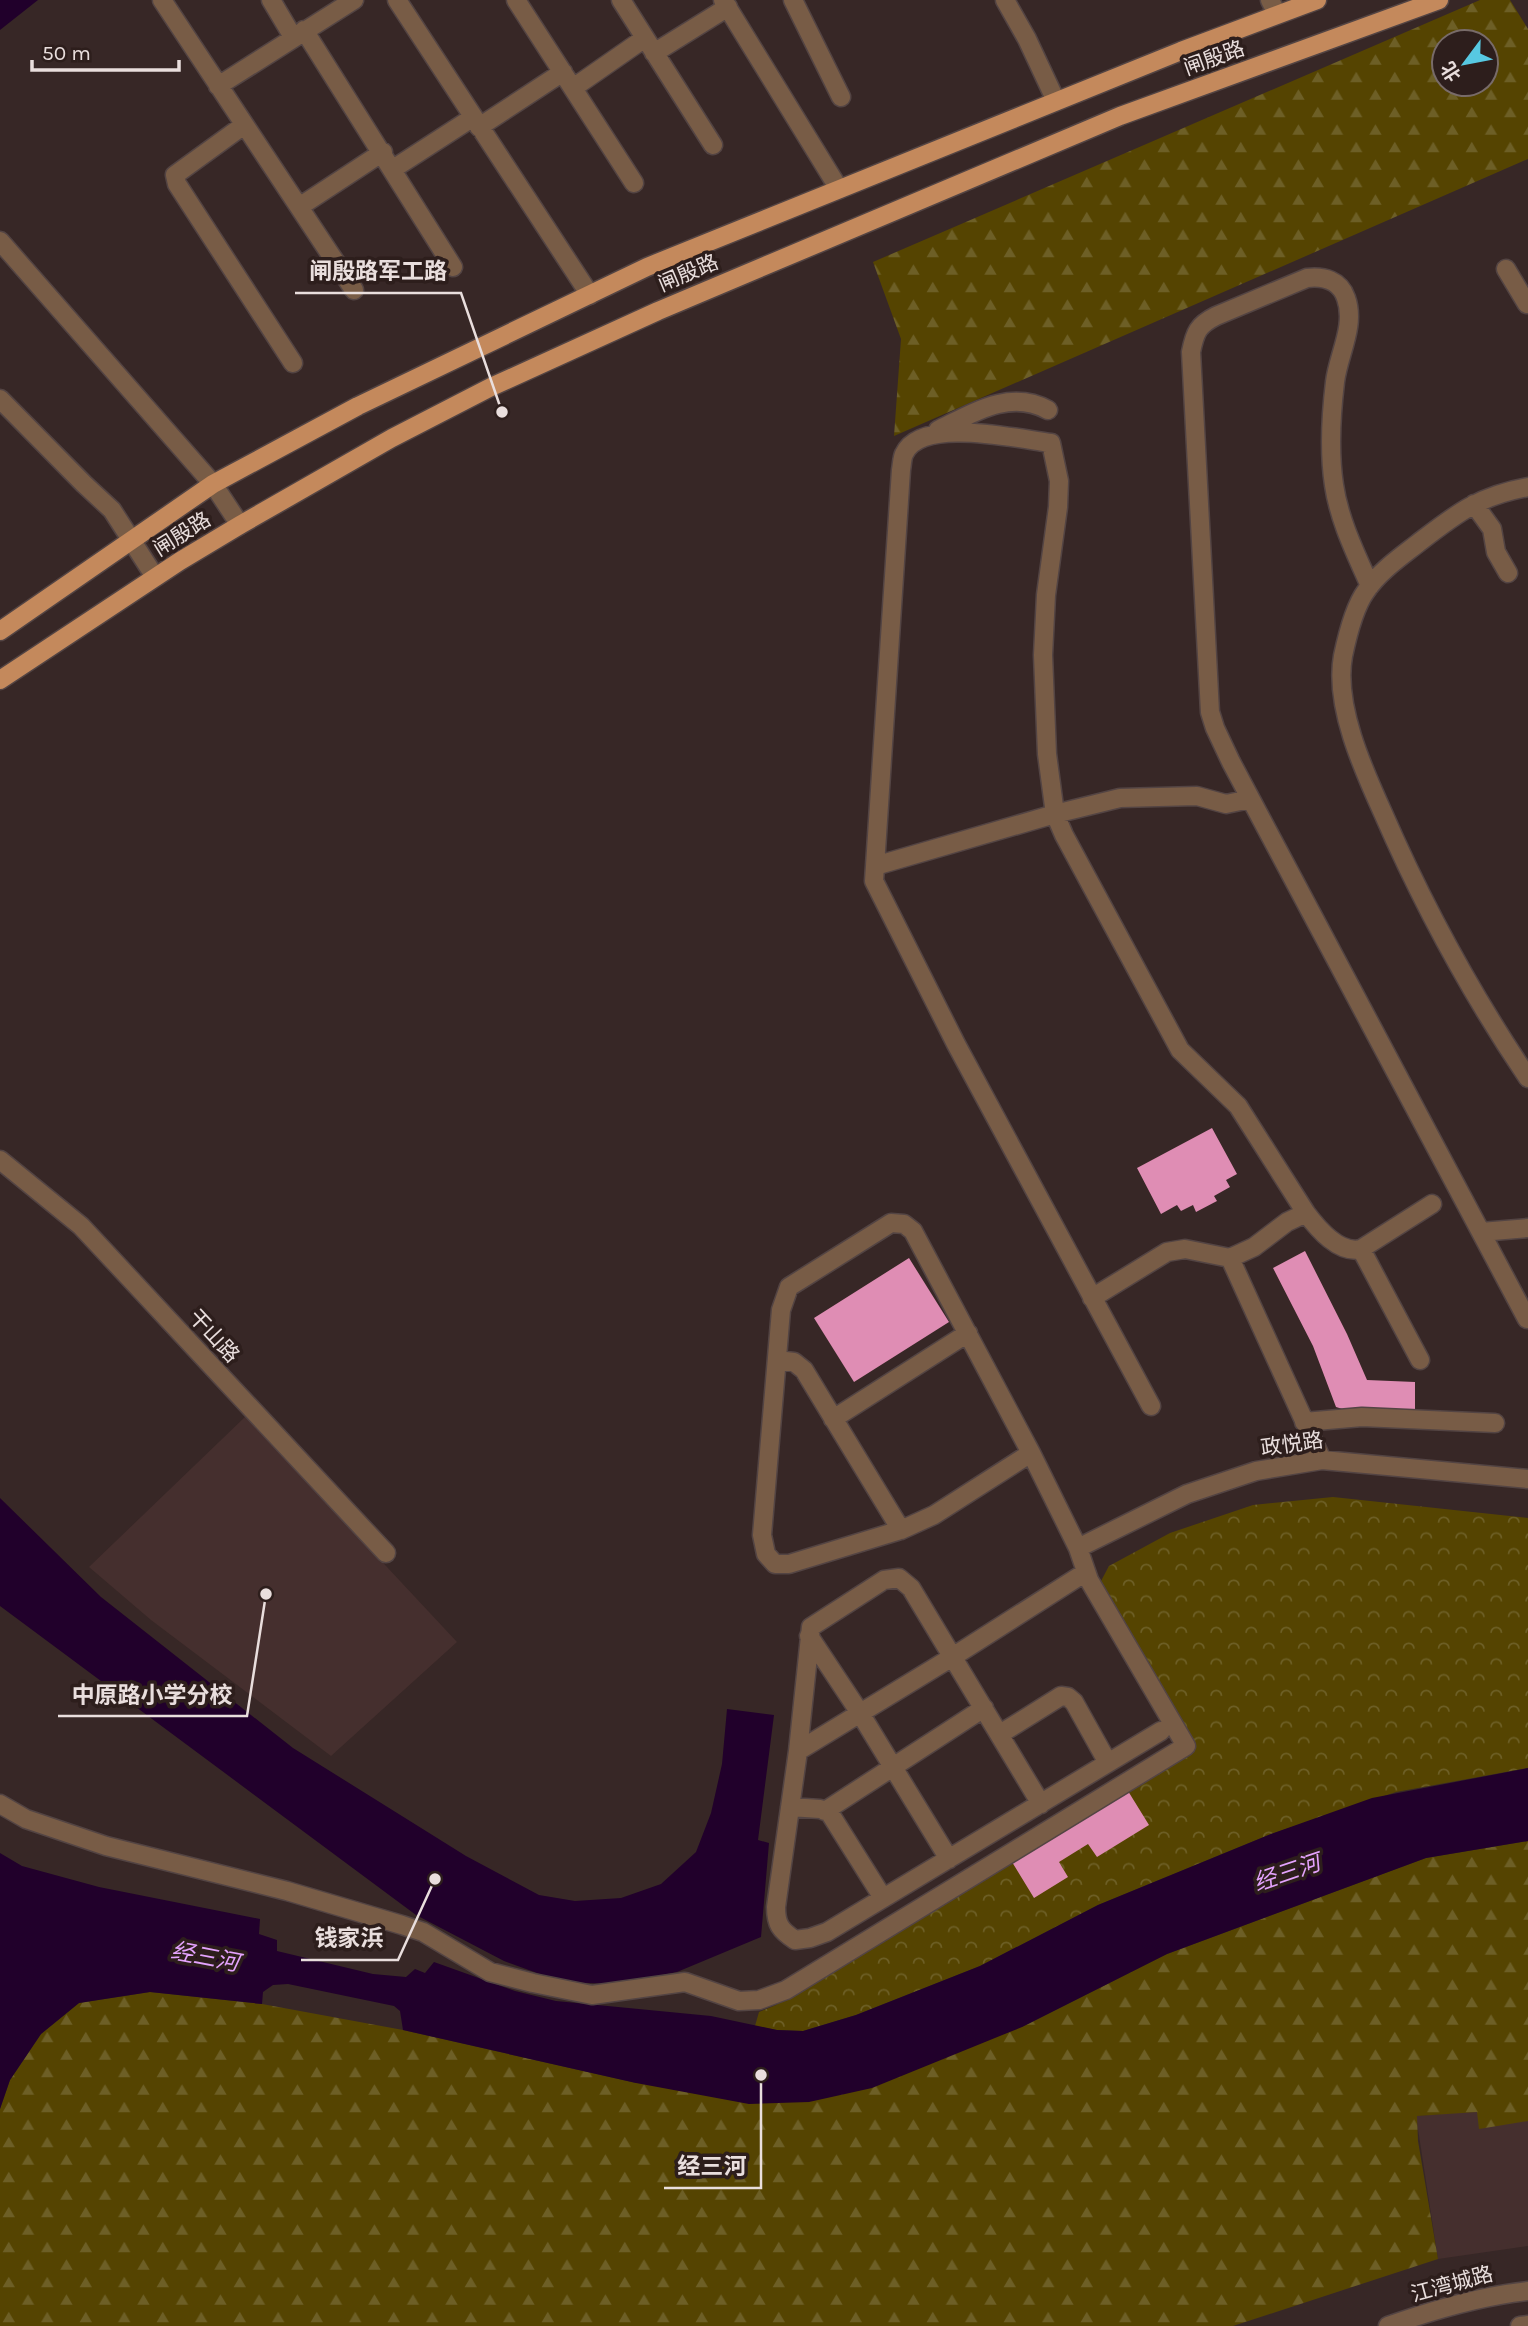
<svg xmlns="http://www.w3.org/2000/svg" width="1528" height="2326" viewBox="0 0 1528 2326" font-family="Karla,'Noto Sans SC',sans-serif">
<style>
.built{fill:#452f2e}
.forest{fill:url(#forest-firs);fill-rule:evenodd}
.park{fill:url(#park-crowns)}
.water{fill:#21002b}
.building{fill:#df8db4}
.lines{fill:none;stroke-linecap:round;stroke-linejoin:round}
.minor-casing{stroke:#534443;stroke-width:21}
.major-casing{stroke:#534443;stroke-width:21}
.minor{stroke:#785c46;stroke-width:18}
.major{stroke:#c4895c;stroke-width:18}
.labels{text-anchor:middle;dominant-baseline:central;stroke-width:7;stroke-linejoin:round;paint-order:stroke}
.street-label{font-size:21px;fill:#e9dedd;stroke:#2d1e1c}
.water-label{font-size:23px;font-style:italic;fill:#e4a3fd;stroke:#2d1e1c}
.leader{fill:none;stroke:#e9dedd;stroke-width:2.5}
.callout-dot{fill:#e9dedd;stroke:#2d1e1c;stroke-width:2.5}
.callout-label{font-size:23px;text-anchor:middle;font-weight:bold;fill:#e9dedd;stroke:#2d1e1c;stroke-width:7;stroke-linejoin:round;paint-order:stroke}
</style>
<defs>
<pattern id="forest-firs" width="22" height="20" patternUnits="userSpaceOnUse" patternTransform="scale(1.75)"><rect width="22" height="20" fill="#554401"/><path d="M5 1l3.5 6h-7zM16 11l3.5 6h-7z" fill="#6d5f26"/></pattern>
<pattern id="park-crowns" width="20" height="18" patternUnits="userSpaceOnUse" patternTransform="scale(1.75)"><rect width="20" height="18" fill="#554401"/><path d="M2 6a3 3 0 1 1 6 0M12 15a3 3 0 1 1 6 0" fill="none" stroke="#6d5f26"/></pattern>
</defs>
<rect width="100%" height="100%" fill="#372726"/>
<path class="built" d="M246,1416L457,1642L331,1756L151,1620L89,1567Z
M1528,2107V2246L1438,2259L1416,2116Z"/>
<path class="forest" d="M1480,0H1510L1528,29V159L894,436L901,339L873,262ZM1486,42V84H1444V42Z
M1528,1841V2121L1479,2129L1477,2112L1417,2116L1418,2141L1438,2259L1233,2326H0V2109L10,2080L41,2034L79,2003L150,1992L262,2004L403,2030L636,2083L1022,2027L1167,1954L1426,1858Z"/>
<path class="park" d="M1333,1497L1528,1518V1768L1396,1792L1271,1834L1098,1905L980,1966L856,2015L803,2031L777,2030L755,2026L759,2012L776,2005L1196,1744L1101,1581L1109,1566L1170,1533L1253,1505Z"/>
<path class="water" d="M0,0H38L0,30Z
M0,1498L101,1597L293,1748L466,1856L539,1895L575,1901L621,1898L661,1884L696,1852L711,1813L722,1764L727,1709L774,1715L758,1840L769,1843L761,1937L677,1972L616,1984L562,1982L504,1961L416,1915L0,1606Z
M1528,1768V1841L1426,1858L1167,1954L1022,2027L872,2088L809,2102L749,2104L636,2083L403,2030L400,2011L394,2006L288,1984L273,1985L263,1992L262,2004L150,1992L79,2003L41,2034L10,2080L0,2109V1853L22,1866L99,1887L260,1919L259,1934L277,1940V1951L373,1974L406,1977L415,1969L425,1973L434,1962L515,1991L556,2001L711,2016L777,2030L803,2031L856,2015L980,1966L1098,1905L1271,1834L1372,1798Z"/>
<path class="building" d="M1212,1128L1237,1174L1226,1180L1230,1187L1214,1196L1217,1201L1196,1212L1193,1205L1181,1211L1177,1205L1161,1214L1137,1168Z
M1305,1251L1347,1334L1367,1380L1415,1382V1410L1349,1411L1336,1407L1313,1346L1273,1268Z
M909,1258L949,1322L854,1382L814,1318Z
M1128,1791L1149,1825L1097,1857L1088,1844L1059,1862L1068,1877L1034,1898L1012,1862Z"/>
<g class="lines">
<defs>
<path id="minor" d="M162,0L354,290
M271,0L293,37
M397,0L590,295
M516,0L634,183
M621,0L713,145
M723,0L839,189
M793,0L841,97
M1005,0L1027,39L1056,101
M1270,0L1277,14
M304,30L453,267
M654,53L728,7
M218,86L354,0
M573,88L645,38
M244,125L175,175L177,184L293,363
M479,127L563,72
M393,169L472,118
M299,207L383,152
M0,241L213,484L240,525
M1506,269L1527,304
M0,399L84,484L112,510L155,577
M938,430C973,413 1010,389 1048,410
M1528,487C1478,496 1456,514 1417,544C1399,558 1379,572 1366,591C1355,606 1347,637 1343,656C1334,705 1363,769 1383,813C1423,905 1472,995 1528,1078
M1474,504L1492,529L1496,552L1508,573
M1370,586C1356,554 1339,520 1334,485C1329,452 1331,415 1335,382C1338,355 1356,326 1346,298C1340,280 1324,276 1307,278L1216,316C1198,325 1195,332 1191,352L1210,712L1215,728L1231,762L1527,1319
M875,866L1055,814L1120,798L1197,796L1226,804L1250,799
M0,1160L81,1226L386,1553
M1481,1232L1528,1228
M1361,1249L1420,1360
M1230,1258L1322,1460
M1092,1298L1167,1252L1185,1249L1230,1258L1254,1247L1287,1222L1306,1213
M777,1360L794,1362L804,1370L901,1530
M1151,1406L956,1044L874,881L901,470C902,465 902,458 904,454C921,416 1018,439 1051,443L1059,481L1058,507L1046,595L1043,655L1047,754L1055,814L1064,835L1180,1050L1238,1106L1306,1213C1318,1229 1339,1254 1361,1249L1432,1204
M833,1419L968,1333
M1304,1422L1362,1417L1495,1423
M1078,1548L1187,1494L1256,1471L1322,1460L1528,1479
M809,1636L860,1713L949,1859
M1000,1734L1061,1696L1068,1697L1074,1702L1108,1763
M798,1751L954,1656L1086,1572
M0,1804L26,1819L106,1846L287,1891L402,1925L423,1932L490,1972L533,1983L592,1995L685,1982L739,2001L759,2000L786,1990L1186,1746L1089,1580L1078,1548L1031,1453L913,1231L904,1224L891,1223L789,1287L781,1310L762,1535L766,1554L775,1564H789L901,1530L934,1515L1031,1453
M1041,1804L911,1588L899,1578L884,1580L811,1627L798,1751L776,1907C776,1924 780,1930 795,1940L810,1938L827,1932L1161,1731
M790,1807L820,1809L829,1812L883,1898
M825,1811L984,1708
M1388,2326C1433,2310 1481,2296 1528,2291
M1520,2326L1528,2325"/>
<path id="major" d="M0,631L213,484L358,406L647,267L1181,51L1317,0
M0,680L180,561L240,525L392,438L491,387L658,311L1120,116L1439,0"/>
</defs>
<use href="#minor" class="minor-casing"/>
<use href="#major" class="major-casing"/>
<use href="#minor" class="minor"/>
<use href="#major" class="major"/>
</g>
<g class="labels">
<g class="street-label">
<text transform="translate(1214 58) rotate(-20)">闸殷路</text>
<text transform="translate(688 273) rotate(-23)">闸殷路</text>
<text transform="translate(182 534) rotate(-32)">闸殷路</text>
<text transform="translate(214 1336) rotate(47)">干山路</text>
<text transform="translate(1292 1444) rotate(-8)">政悦路</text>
<text transform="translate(1452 2284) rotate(-15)">江湾城路</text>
</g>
<g class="water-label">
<text transform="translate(1287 1873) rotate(-19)">经三河</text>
<text transform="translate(205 1957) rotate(11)">经三河</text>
</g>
</g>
<path class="leader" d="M502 412L461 293H295M266 1594L247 1716H58M435 1879L398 1960H301M761 2075L761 2188H664"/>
<g class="callout-dot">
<circle cx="502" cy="412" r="7"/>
<circle cx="266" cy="1594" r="7"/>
<circle cx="435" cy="1879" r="7"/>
<circle cx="761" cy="2075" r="7"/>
</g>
<g class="callout-label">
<text x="378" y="279">闸殷路军工路</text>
<text x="152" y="1703">中原路小学分校</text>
<text x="349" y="1946">钱家浜</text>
<text x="712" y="2174">经三河</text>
</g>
<g transform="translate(1465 63) rotate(238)"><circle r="33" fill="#2d1e1c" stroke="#786b69" stroke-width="2"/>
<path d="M0-5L12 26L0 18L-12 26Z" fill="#57c9e2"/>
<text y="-10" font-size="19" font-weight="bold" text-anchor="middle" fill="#e9dedd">北</text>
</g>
<path d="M32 60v10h147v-10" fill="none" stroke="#e9dedd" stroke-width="3.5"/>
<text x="42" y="60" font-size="21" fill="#e9dedd" stroke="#2d1e1c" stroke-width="5" paint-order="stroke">50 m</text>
</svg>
